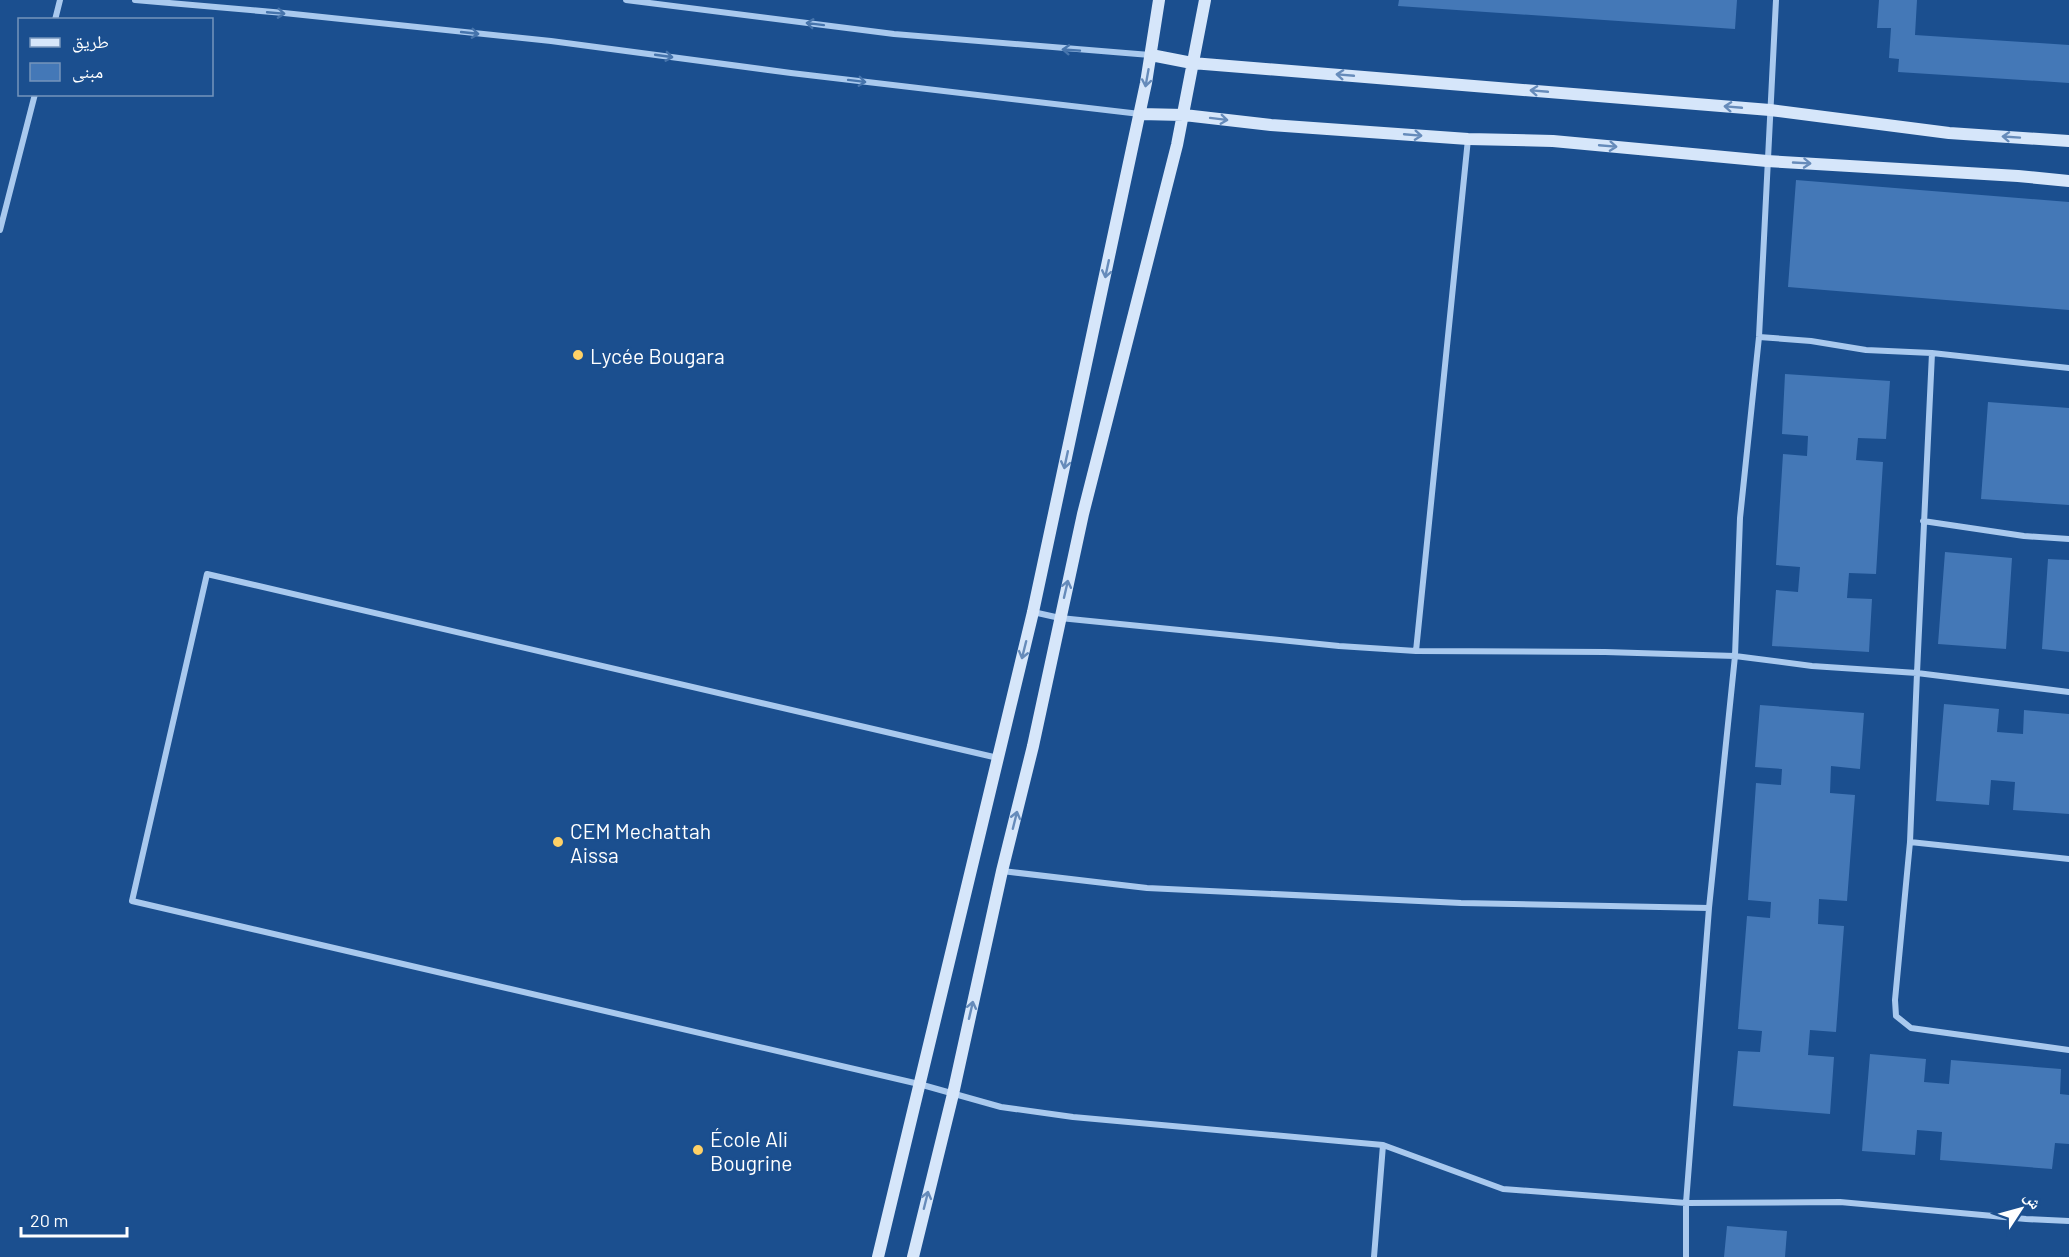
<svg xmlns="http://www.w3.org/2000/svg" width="2069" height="1257" viewBox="0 0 2069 1257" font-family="Barlow,'Noto Naskh Arabic',sans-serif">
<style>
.building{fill:#4478b7}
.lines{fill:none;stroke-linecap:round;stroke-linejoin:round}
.street{stroke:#a9c9ee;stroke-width:6}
.secondary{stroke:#d6e6fa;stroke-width:12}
.oneway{stroke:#4674ac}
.oneway2{stroke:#668bba}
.poi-dot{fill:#ffd166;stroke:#1b4f8f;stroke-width:2}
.labels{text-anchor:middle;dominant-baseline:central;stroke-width:5;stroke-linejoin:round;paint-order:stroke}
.poi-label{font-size:21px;fill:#fff;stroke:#1b4f8f;text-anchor:start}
</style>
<rect width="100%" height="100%" fill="#1b4f8f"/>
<path class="building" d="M1399,0H1737L1735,29L1398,6Z
M1879,0H1917L1915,35L2069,45V83L1898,72L1899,59L1889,58L1891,28H1877Z
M1796,180L2069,202V310L1788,287Z
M1785,374L1890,381L1886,439L1858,438L1856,460L1883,462L1876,574L1849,573L1847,598L1872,599L1869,652L1772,646L1776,590L1798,592L1800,567L1776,565L1783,454L1807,456L1808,436L1782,434Z
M1988,402L2069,408V505L1981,499Z
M1945,552L2012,558L2006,649L1938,644Z
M2048,559L2069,560V652L2042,649Z
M1944,704L1999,709L1997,732L2023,734L2024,710L2069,714V814L2013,810L2015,782L1991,780L1989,805L1936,801Z
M1760,705L1864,713L1860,769L1831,766L1830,793L1855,795L1847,901L1819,899L1818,924L1844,926L1836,1032L1810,1030L1808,1055L1834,1057L1830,1114L1733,1106L1738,1051L1760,1052L1762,1031L1738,1029L1747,916L1770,918L1771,902L1748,900L1756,783L1781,785L1782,769L1755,767Z
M1870,1054L1926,1059L1924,1082L1949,1084L1951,1060L2061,1069L2060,1094L2069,1095V1144L2055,1143L2052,1169L1940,1160L1942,1132L1917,1130L1915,1155L1862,1151Z
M1727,1226L1787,1231L1785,1257H1724Z"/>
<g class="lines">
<path class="street" d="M135,0L284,13L551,41L791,73L1140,114
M626,0L894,34L1150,55
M55,20L60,0
M0,230L35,94
M1759,337L1811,341L1866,350L1932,353L2069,368
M1932,353L1917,673L2069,692
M1923,521L2024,536L2069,539
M1033,612L1060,618L1339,646L1416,651L1605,652L1735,656L1812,666L1917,673L1910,842L1895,1000L1896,1016L1911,1028L2069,1050
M1416,651L1468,139
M998,758L207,574L132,901L919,1084L1001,1107L1073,1117L1383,1145L1503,1189L1686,1203L1840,1202L2026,1219L2069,1221
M1910,842L2069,859
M1002,871L1147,888L1461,903L1709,908
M1374,1257L1383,1145
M1686,1257V1203L1709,908L1735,656L1740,518L1759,337L1776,0"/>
<path class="secondary" d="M1151,55L1192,63L1770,110L1949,133L2069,141
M1140,114L1184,115L1271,125L1468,139L1553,141L1767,161L2018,176L2069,181
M878,1257L1033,612L1146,83L1159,0
M913,1257L953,1094L1002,871L1033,746L1083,514L1177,145L1205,0"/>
</g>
<defs><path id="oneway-shaft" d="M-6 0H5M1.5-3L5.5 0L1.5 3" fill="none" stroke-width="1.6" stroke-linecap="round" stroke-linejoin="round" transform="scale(1.5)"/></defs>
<g class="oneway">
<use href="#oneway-shaft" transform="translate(276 13) rotate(5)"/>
<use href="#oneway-shaft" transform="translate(815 24) rotate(-173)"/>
<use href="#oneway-shaft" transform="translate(470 33) rotate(6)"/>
<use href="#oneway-shaft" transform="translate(1071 50) rotate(-176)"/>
<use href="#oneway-shaft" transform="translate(664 56) rotate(8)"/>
<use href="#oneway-shaft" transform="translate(857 81) rotate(7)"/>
</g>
<g class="oneway2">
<use href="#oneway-shaft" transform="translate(1345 75) rotate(-175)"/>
<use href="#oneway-shaft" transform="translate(1147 78) rotate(100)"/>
<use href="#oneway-shaft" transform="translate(1539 91) rotate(-175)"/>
<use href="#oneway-shaft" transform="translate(1733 107) rotate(-175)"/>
<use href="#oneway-shaft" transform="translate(1219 119) rotate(7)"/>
<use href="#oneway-shaft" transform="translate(1413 135) rotate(5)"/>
<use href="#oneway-shaft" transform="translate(2011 137) rotate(-176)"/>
<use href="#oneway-shaft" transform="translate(1608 146) rotate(5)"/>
<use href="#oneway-shaft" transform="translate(1802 163) rotate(3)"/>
<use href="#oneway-shaft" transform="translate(1107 269) rotate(102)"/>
<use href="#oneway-shaft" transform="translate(1066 460) rotate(102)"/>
<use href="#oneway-shaft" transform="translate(1066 589) rotate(-77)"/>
<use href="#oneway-shaft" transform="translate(1024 650) rotate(104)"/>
<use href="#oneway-shaft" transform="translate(1015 820) rotate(-76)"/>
<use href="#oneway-shaft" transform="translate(971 1010) rotate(-77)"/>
<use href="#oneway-shaft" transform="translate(926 1200) rotate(-76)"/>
</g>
<g class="poi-dot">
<circle cx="578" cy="355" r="6"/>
<circle cx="558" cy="842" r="6"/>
<circle cx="698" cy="1150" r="6"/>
</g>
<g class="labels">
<g class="poi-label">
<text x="590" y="355">Lycée Bougara</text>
<text x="570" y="830">CEM Mechattah<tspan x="570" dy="24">Aissa</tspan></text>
<text x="710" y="1138">École Ali<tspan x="710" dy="24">Bougrine</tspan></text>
</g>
</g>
<rect x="18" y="18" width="195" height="78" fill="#1b4f8f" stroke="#7695bc" stroke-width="1.5"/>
<rect x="30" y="38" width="30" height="9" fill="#d6e6fa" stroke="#7695bc" stroke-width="1.5"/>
<text x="72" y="48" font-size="18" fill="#ffffff">طريق</text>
<rect x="30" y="63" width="30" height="18" fill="#4478b7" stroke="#7695bc" stroke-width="1.5"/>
<text x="72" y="78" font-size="18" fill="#ffffff">مبنى</text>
<g transform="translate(2021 1209) rotate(54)" stroke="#1b4f8f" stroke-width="4.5" paint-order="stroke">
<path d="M0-4.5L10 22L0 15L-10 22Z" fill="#ffffff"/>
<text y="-9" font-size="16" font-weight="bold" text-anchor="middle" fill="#ffffff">ش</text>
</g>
<path d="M21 1227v9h106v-9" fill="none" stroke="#ffffff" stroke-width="3"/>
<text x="30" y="1227" font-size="18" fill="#ffffff" stroke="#1b4f8f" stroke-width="4.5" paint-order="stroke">20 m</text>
</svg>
